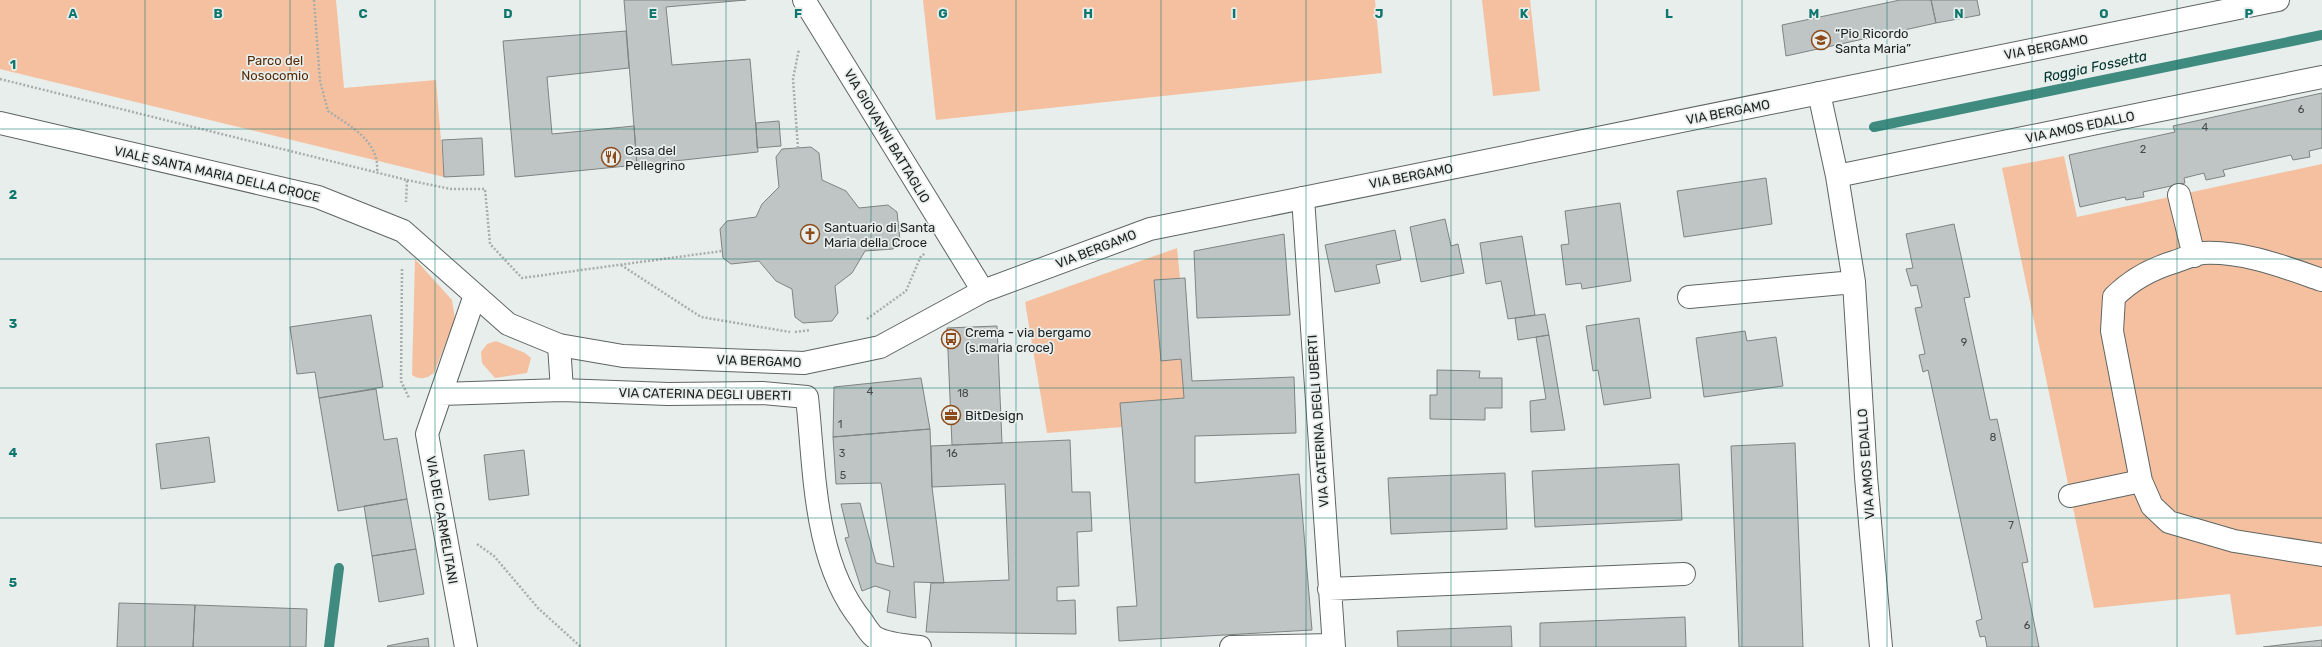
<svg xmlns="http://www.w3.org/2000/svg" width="2322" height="647" viewBox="0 0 2322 647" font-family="Rubik,sans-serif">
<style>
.green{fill:#f5c09f}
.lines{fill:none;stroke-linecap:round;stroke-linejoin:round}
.stream{stroke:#408b80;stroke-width:10}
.building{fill:#bfc5c4;stroke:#7e8482}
.street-casing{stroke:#5f6563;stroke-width:24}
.secondary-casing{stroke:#5f6563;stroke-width:24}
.path{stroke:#a8adac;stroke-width:2.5;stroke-dasharray:2 2;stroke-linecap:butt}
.street{stroke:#fff;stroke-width:22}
.secondary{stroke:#fff;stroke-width:22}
.grid{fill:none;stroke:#0f766e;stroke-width:1;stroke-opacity:0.55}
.labels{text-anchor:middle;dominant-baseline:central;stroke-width:3.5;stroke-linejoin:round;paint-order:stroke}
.number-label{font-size:11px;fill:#474a4a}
.poi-label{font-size:13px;fill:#1f2121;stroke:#e7eeec;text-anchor:start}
.street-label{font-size:13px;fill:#1f2121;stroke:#e7eeec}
.park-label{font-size:13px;fill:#562a07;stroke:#e7eeec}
.water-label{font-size:14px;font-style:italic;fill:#00322c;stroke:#e7eeec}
.grid-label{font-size:13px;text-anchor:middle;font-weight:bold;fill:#0f766e;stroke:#e7eeec;stroke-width:3.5;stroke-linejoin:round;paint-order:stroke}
</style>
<rect width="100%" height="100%" fill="#e7eeec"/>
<path class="green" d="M0,0H336L344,88L436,80L444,177L0,69Z
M923,0H1375L1382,73L936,120Z
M1482,0H1530L1540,91L1493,96Z
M2064,156L2077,217L2322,164V626L2236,635L2230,594L2094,608L2002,168Z
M1177,248L1180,278L1154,280L1161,360L1181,359L1184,398L1122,427L1047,433L1025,302Z
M415,259L452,300L455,319L434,373C426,379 420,380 412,375Z
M496,341L525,353L531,358L527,373L495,378L482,363L481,352L487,344Z"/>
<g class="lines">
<path class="stream" d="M1874,127L2322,35
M329,647L339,568"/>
</g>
<path class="building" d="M624,0H746L666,7L672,65L750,59L758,152L637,165Z
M1931,0L1936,23L1786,56L1782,25L1900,0Z
M1931,0H1977L1980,15L1936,23Z
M626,31L629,68L547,77L552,134L634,126L637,165L515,177L503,41Z
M2322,93V148L2309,151L2310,157L2293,160L2291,155L2223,170L2225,176L2206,180L2204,173L2184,178L2185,183L2143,192L2144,197L2126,200L2125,197L2080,207L2069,155L2175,132L2173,126Z
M779,121L781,146L757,148L756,123Z
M482,138L484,175L444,177L442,140Z
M811,147L819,153L822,180L846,191L859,208L888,205L897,212L900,240L893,249L865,251L852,273L835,286L838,313L832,321L803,323L795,317L792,289L776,281L759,261L731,264L723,258L720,229L727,221L756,217L762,204L779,187L776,157L782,149Z
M1766,178L1772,224L1684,237L1677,191Z
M1620,203L1631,281L1582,289L1581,283L1566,285L1561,245L1569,244L1565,211Z
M1445,219L1451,246L1458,244L1464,273L1421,282L1410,227Z
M1954,224L1970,297L1964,298L1990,420L1997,419L2028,562L2022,563L2039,647H1987L1985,636L1980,637L1976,621L1982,619L1928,370L1923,372L1919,355L1925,354L1915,308L1922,307L1917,285L1911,286L1906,269L1913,268L1906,234Z
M1395,230L1401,260L1376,265L1380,283L1335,292L1325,245Z
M1284,234L1290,315L1197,318L1194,251Z
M1522,236L1535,315L1508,319L1501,281L1486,284L1480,243Z
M1185,278L1192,381L1294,377L1296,433L1195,436V483L1299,474L1312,630L1119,641L1117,607L1137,606L1120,403L1184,398L1181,359L1161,361L1154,280Z
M1545,314L1549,335L1518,340L1515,318Z
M371,315L383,387L319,398L315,372L297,374L290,327Z
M1639,318L1651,398L1604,405L1598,370L1593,371L1586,326Z
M997,326L1002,443L952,445L947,328Z
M1745,331L1747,341L1776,337L1783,386L1704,397L1696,338Z
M1549,335L1565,430L1531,432L1530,401L1546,399L1536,337Z
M1437,370L1480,371L1479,378H1502V408H1485V420L1430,419V395H1437Z
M921,378L930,429L833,437L834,387Z
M376,389L384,440L397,438L407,499L338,511L319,398Z
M930,429L932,487L944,583L914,582L916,618L887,612L890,591L875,586L862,591L845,538L849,537L841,504L860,503L876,563L894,567L881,483L836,484L833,437Z
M209,437L215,482L161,489L156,444Z
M1070,440L1072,492H1090L1092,531L1077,532L1079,586L1057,587V601L1075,600L1076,634L926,632L931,583L1009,580L1005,484L932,487L931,446Z
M1795,443L1803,647H1739L1731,446Z
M524,450L529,495L489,500L484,455Z
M1679,464L1682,520L1535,527L1532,471Z
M1505,473L1507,529L1391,534L1388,478Z
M407,499L416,549L372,556L364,506Z
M416,549L424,594L379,602L372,556Z
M119,603L195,605L193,647H117Z
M195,605L307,609L306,647H193Z
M1685,617L1686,647H1540V623Z
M1511,626L1512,647H1398L1397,631Z
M428,638L429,647H388L387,646Z
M2322,640V647H2263Z"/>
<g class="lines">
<defs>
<path id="street" d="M804,0L983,291
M1819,93L1837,176L1854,282L1866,477L1881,647
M1837,176L2322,77
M2179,195L2194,256
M1303,198L1334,647
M1689,297L1854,282
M559,345L562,390
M441,394L562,390L668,394L762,393L807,397C815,471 813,561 862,621C865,626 869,632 873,636C882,643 909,646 920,647
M2141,481L2112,331L2114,297C2132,279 2151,269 2174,262C2183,259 2194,254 2203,253C2244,251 2284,267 2322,280
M2070,496L2141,481L2152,506L2169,522L2234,541L2322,555
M1329,589L1684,574
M466,647L427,434L475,295
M1231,647L1333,645"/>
<path id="secondary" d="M0,123L318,197L403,231L508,324L559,345L623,356L804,363L880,347L983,291L1150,229L2278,0"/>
</defs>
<use href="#street" class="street-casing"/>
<use href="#secondary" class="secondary-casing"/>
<path class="path" d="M314,0L320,81L328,111C350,126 380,141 377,172
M0,79L407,180L406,202
M798,148L793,79L799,49
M407,180L451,189H485L490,244L522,278L722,251
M621,265L701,317L790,332
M402,269L401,381L409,398
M867,319L906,291L921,256L926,253
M795,332L810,330
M477,544L494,556L538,608L581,647"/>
<use href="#street" class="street"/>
<use href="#secondary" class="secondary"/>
</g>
<path class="grid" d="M145,0V647M290,0V647M435,0V647M580,0V647M726,0V647M871,0V647M1016,0V647M1161,0V647M1306,0V647M1451,0V647M1596,0V647M1742,0V647M1887,0V647M2032,0V647M2177,0V647M0,129H2322M0,259H2322M0,388H2322M0,518H2322"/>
<defs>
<symbol id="school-ring" viewBox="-11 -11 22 22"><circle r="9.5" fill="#e7eeec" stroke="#8e4b1a" stroke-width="1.5"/><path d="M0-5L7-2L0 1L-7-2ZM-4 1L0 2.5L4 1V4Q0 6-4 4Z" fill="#8e4b1a"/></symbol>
<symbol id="restaurant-ring" viewBox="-11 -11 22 22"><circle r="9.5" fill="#e7eeec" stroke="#8e4b1a" stroke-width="1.5"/><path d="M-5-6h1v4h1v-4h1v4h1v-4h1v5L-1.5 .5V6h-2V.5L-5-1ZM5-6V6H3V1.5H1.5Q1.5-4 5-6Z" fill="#8e4b1a"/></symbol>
<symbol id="church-ring" viewBox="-11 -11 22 22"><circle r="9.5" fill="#e7eeec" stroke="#8e4b1a" stroke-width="1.5"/><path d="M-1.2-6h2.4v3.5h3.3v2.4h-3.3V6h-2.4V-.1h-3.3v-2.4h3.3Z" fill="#8e4b1a"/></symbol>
<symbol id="bus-ring" viewBox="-11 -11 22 22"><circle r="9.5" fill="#e7eeec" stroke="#8e4b1a" stroke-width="1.5"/><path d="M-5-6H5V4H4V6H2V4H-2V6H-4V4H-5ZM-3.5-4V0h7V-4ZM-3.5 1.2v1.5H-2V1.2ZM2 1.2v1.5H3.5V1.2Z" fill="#8e4b1a"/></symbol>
<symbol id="office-ring" viewBox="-11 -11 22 22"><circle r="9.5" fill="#e7eeec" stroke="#8e4b1a" stroke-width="1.5"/><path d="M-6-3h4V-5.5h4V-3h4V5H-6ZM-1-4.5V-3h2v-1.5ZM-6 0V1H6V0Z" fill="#8e4b1a"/></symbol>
</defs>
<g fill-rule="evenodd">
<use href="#school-ring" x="1810" y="29" width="22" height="22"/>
<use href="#restaurant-ring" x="600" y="146" width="22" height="22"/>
<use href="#church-ring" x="799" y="223" width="22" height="22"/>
<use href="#bus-ring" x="940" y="328" width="22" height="22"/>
<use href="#office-ring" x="940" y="404" width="22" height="22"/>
</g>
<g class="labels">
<g class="number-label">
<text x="2301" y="109">6</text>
<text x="2205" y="127">4</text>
<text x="2143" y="149">2</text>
<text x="1964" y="342">9</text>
<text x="870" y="391">4</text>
<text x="963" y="393">18</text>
<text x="840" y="424">1</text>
<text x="1993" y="437">8</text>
<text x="842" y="453">3</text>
<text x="952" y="453">16</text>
<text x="843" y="475">5</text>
<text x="2011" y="525">7</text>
<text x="2027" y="625">6</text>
</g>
<g class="poi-label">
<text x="1835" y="33">“Pio Ricordo<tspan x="1835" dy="15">Santa Maria”</tspan></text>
<text x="625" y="150">Casa del<tspan x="625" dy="15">Pellegrino</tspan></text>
<text x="824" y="227">Santuario di Santa<tspan x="824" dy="15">Maria della Croce</tspan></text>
<text x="965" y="332">Crema - via bergamo<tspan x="965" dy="15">(s.maria croce)</tspan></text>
<text x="965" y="415">BitDesign</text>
</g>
<g class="street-label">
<text transform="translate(2046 47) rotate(-11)">VIA BERGAMO</text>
<text transform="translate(1728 112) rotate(-11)">VIA BERGAMO</text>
<text transform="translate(2080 127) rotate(-12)">VIA AMOS EDALLO</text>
<text transform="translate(887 136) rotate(59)">VIA GIOVANNI BATTAGLIO</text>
<text transform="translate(217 174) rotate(13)">VIALE SANTA MARIA DELLA CROCE</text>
<text transform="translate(1411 176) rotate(-11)">VIA BERGAMO</text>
<text transform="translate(1096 249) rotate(-21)">VIA BERGAMO</text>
<text transform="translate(759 361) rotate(2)">VIA BERGAMO</text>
<text transform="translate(705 394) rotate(1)">VIA CATERINA DEGLI UBERTI</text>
<text transform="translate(1318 421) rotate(-94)">VIA CATERINA DEGLI UBERTI</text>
<text transform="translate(1866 464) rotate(-94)">VIA AMOS EDALLO</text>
<text transform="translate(442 520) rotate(80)">VIA DEI CARMELITANI</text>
</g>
<g class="park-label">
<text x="275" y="60">Parco del<tspan x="275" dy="15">Nosocomio</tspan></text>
</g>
<g class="water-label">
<text transform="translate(2095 67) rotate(-12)">Roggia Fossetta</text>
</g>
</g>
<g class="grid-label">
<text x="73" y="18">A</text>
<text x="218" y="18">B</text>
<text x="363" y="18">C</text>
<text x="508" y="18">D</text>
<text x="653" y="18">E</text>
<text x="798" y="18">F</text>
<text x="943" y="18">G</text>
<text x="1088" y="18">H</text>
<text x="1234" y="18">I</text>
<text x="1379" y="18">J</text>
<text x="1524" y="18">K</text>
<text x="1669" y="18">L</text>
<text x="1814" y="18">M</text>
<text x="1959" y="18">N</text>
<text x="2104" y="18">O</text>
<text x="2249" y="18">P</text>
<text x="13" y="69">1</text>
<text x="13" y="199">2</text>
<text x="13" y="328">3</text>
<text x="13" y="457">4</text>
<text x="13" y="587">5</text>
</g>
</svg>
